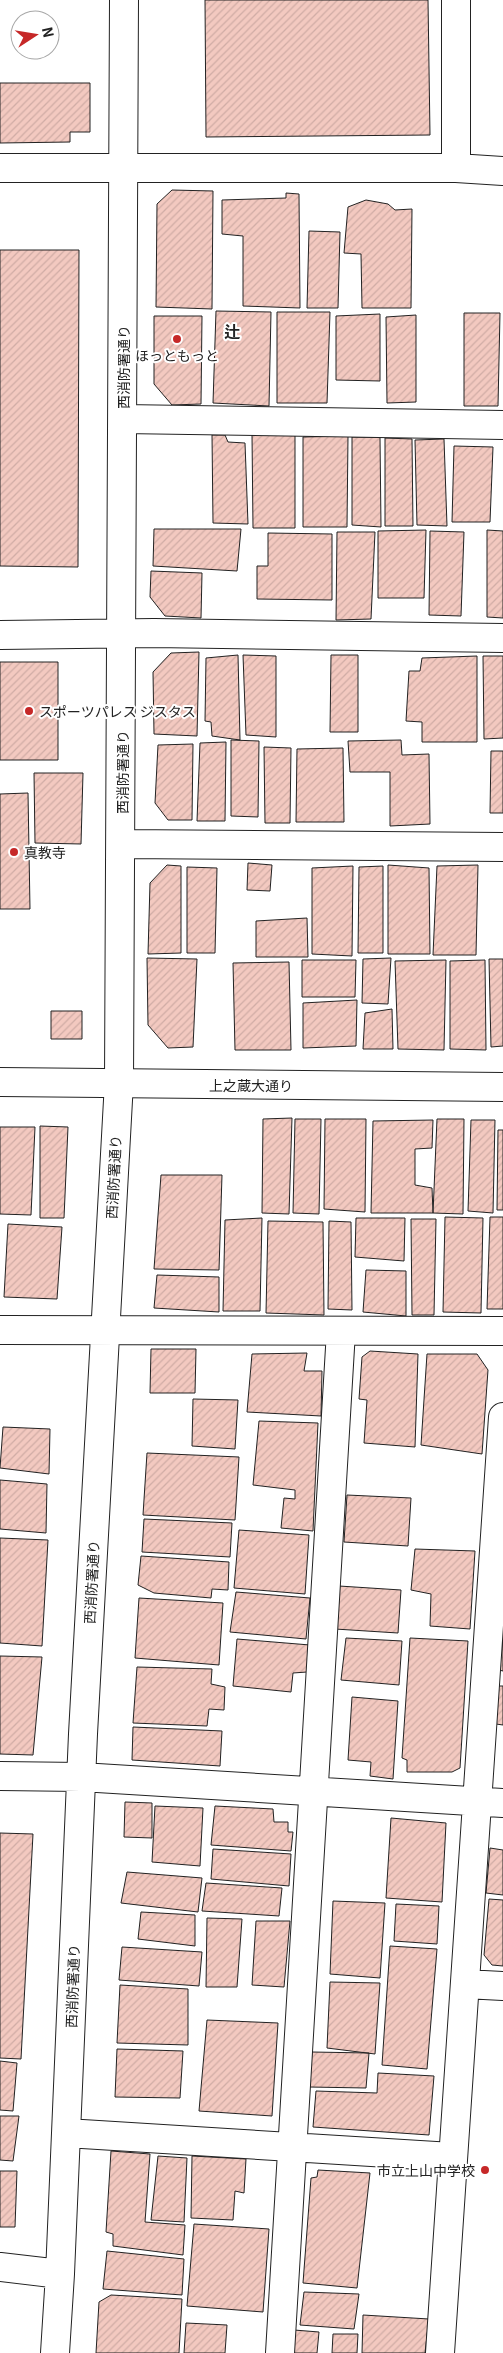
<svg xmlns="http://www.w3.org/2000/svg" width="503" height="2353" viewBox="0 0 503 2353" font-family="Georgia,'Noto Sans JP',serif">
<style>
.building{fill:url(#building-hatch);stroke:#222}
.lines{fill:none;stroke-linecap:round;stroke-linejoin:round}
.minor-casing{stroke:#222;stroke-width:30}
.major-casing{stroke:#222;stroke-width:30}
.minor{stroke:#fff;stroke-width:28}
.major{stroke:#fff;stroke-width:28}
.poi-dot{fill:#c62828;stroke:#fff;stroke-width:2}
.labels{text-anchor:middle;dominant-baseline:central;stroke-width:4;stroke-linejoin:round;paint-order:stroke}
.poi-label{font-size:14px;fill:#222;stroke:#fff;text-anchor:start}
.street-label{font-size:14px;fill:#222;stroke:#fff}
.quarter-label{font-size:16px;font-weight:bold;fill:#222;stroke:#fff}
</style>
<defs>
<pattern id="building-hatch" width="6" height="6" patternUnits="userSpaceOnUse" patternTransform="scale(1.25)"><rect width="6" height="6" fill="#f3c9c0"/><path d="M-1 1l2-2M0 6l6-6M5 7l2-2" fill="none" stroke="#d0aca5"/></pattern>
</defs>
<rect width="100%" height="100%" fill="#fff"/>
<path class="building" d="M205,0H428L430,135L206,137Z
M0,83H90V132H70V142L0,143Z
M172,190L213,191L212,309L156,307L157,204Z
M286,193L299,194L300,308L243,306V236L222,234V200L286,198Z
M366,200L388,204L395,210L412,209L411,308H362L361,254L344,253L348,207Z
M309,231L340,232L338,308H307Z
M0,250H79L78,567L0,566Z
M216,311L271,312L269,406L213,403Z
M277,312H330L327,403H277Z
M464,313H500L498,406H464Z
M380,314V381L336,380V316Z
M416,315V402L387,403L386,317Z
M154,316H202L201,404L172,405L154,384Z
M212,435H225L228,442L245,443L248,524L213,523Z
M252,435H295V528H253Z
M348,436L347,527H303V437Z
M352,437H380L381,527L352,525Z
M385,438L412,439L413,526H385Z
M444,439L447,526L417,525L415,440Z
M454,446L493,447L490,522H452Z
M154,529H241L237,571L153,566Z
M426,530L424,598H378V531Z
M487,530L503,531V618L487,617Z
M430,531L464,532L461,616L429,615Z
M337,532H375L371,619L336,620Z
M268,533L332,534V600L257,599V566H268Z
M151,571L202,573L201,618L165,616L150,597Z
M199,652L197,736L154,734L153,672L171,653Z
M238,655L240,740L212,736L211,722L205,721L206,658Z
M243,655L276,656V737L246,735Z
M331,655H358V732H330Z
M477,656V742H422V722L406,721L409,671H420L422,658Z
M483,656H503V738L484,739Z
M0,662H58V760H0Z
M231,740L259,741L258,817L231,816Z
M401,740L402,755L429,754L430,824L390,826V772H350L348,741Z
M226,742L225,821H197L200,743Z
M193,744L192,820H168L155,803L158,745Z
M264,747L291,748L290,823H265Z
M343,748L344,822H296L297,749Z
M491,751H503V813H490Z
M34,773H83L81,844L35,843Z
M28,793L30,909H0V794Z
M248,863L272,865L270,891L247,890Z
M167,865L181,866V953L148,954L150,883Z
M388,865L429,868L430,954H388Z
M478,865L476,955H433L437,866Z
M353,866L352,956L312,954V868Z
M383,866V953H358L359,867Z
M187,867L217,868L215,953H187Z
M307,918L308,957H256V921Z
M147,958L197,959L193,1047L168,1048L148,1025Z
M391,958L388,1004L362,1003L363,959Z
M489,959H503V1046L491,1047Z
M302,960H356L355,997H302Z
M446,960L444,1050L398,1049L395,961Z
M485,960L486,1050L450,1049V961Z
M289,962L291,1050H235L233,963Z
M357,1000L356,1046L303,1048V1003Z
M392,1009L393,1049H363L365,1013Z
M51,1011H82V1039H51Z
M292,1118L289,1214L262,1213L263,1119Z
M295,1119H321L319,1214L293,1213Z
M325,1119H366L365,1212L324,1209Z
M437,1119H464L463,1214L433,1213Z
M433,1120L432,1148L415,1149V1185L432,1188L433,1213H371L373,1121Z
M471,1120H495L493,1213L468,1211Z
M40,1126L68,1127L64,1218H40Z
M0,1127H35L31,1215L0,1214Z
M498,1130H503V1210H497Z
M161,1175H222L219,1270L154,1269Z
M445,1217L483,1218L481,1313L443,1312Z
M490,1217H503V1309H487Z
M262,1218L260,1311H223L225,1220Z
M356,1218H405L404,1261L355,1257Z
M411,1219H436L434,1315H412Z
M268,1221L323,1222L324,1315L266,1313Z
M329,1221L351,1222L352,1310L328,1309Z
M8,1224L62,1227L57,1299L4,1297Z
M366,1270L406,1271V1316L363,1312Z
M157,1275L219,1277V1312L154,1308Z
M151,1349H196L195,1393H150Z
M370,1351L418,1354L415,1447L364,1443L367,1400L359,1399L362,1357Z
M307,1353L304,1371H322L321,1416L247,1412L252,1354Z
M427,1354H477L488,1370L482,1454L421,1445Z
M193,1399L238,1400L235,1449L192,1446Z
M259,1421L318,1423L313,1531L281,1528L284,1498L295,1499V1490L253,1485Z
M3,1427L50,1429L49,1474L0,1468Z
M147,1453L239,1457L235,1520L143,1515Z
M0,1480L47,1484L46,1533L0,1529Z
M347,1495L411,1498L408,1546L344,1542Z
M144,1519L232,1523L230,1557L142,1552Z
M239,1530L309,1535L305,1594L234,1588Z
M0,1538L48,1540L42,1646L0,1643Z
M415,1549L475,1551L470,1629L430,1626L431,1594L411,1590Z
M141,1556L229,1562L228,1590L212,1589L211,1598L154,1593L138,1585Z
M339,1586L401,1590L398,1633L335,1629Z
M236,1592L310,1598L306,1639L230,1632Z
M139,1598L223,1603L219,1665L135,1658Z
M346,1638L402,1641L399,1685L341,1680Z
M410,1638L468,1641L460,1768L452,1772H407V1760L402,1758Z
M237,1639L310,1645L307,1672L293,1673L291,1692L233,1686Z
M503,1639V1671L499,1670Z
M0,1656L42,1657L33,1755L0,1754Z
M137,1667L212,1669L211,1684L225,1687L224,1710L209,1709L207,1726L133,1723Z
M498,1686H503V1725L496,1724Z
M352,1697L398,1701L393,1779L370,1776L371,1762L348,1760Z
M133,1727L222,1731L220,1766L132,1760Z
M125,1802L152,1803V1838L124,1837Z
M155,1806L203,1808L200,1866L152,1862Z
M215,1806L273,1809L274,1822H288V1832H293L291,1851L211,1845Z
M391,1818L446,1823L442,1902L386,1898Z
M0,1833L33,1834L21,2059L0,2058Z
M490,1848L503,1850V1895L486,1893Z
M213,1849L291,1854L289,1886L211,1879Z
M127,1872L202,1878L198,1912L121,1903Z
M206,1883L282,1888L279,1916L202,1911Z
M489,1899L503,1900V1966L492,1965L484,1955Z
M333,1901L385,1903L380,1978L330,1974Z
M396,1904L439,1906L437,1944L394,1941Z
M141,1912L195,1915V1946L138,1939Z
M207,1918L242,1919L237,1987H206Z
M256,1921H290L284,1987L252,1985Z
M390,1946L437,1949L427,2069L382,2065Z
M122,1947L202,1952L199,1986L119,1980Z
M330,1982L380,1983L375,2054L327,2048Z
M120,1985L188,1989V2045L117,2043Z
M207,2020L278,2023L272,2116L199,2111Z
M117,2049L183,2051L180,2098L115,2097Z
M312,2052L369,2053L366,2088L309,2087Z
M0,2061L17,2063L13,2111L0,2110Z
M378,2073L434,2076L429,2135L313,2127L316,2091L377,2093Z
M0,2116H19L13,2161L0,2160Z
M111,2151L150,2154L145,2222L185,2225L183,2255L113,2246V2234L106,2232Z
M158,2156L187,2158L184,2222L151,2220Z
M192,2156L246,2159L244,2193L235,2191L233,2220L191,2218Z
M318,2170L370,2173L357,2288L303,2283L311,2178L317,2177Z
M0,2171H17L15,2227H0Z
M194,2224L269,2229L263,2312L187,2306Z
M107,2251L184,2259L182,2295L103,2289Z
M304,2292L359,2294L354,2329L300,2325Z
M111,2295L182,2299L179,2353H96L99,2302Z
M363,2315L429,2319L425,2353H362Z
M186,2323L227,2325L225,2353H184Z
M294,2330L319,2332L317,2353H292Z
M333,2334H358L357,2353H332Z"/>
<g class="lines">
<defs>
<path id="minor" d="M456,0V168
M0,168H456L503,171
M123,419L503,425
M0,635L154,633L503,638
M122,844L503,847
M0,1330L503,1331
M0,1776L81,1777L503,1803
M465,1984L503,1986
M66,2133L452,2157
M0,2267L60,2274
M55,2353L60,2274L83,1734L119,1082L124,0
M280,2353L341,1331
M440,2353L503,1417"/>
<path id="major" d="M0,1082L503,1087"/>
</defs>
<use href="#minor" class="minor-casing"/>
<use href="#major" class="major-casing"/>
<use href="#minor" class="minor"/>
<use href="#major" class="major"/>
</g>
<g class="poi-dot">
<circle cx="177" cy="339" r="5"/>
<circle cx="29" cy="711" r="5"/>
<circle cx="14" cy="852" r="5"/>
<circle cx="485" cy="2170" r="5"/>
</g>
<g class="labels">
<g class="poi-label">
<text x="177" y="355" text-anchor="middle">ほっともっと</text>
<text x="39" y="711">スポーツパレス ジスタス</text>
<text x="24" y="852">真教寺</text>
<text x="475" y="2170" text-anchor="end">市立上山中学校</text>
</g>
<g class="street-label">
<text transform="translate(123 367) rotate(-90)">西消防署通り</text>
<text transform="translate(122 772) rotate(-90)">西消防署通り</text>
<text x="251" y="1085">上之蔵大通り</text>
<text transform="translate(113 1177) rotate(-87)">西消防署通り</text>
<text transform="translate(91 1582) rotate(-87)">西消防署通り</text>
<text transform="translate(72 1986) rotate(-88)">西消防署通り</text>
</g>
<g class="quarter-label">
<text x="232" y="331">辻</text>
</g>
</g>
<g transform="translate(35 35) rotate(78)"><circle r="24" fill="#ffffff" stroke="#a7a7a7"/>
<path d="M0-4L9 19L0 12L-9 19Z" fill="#c62828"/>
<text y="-8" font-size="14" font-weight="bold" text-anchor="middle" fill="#222222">N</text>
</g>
</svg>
